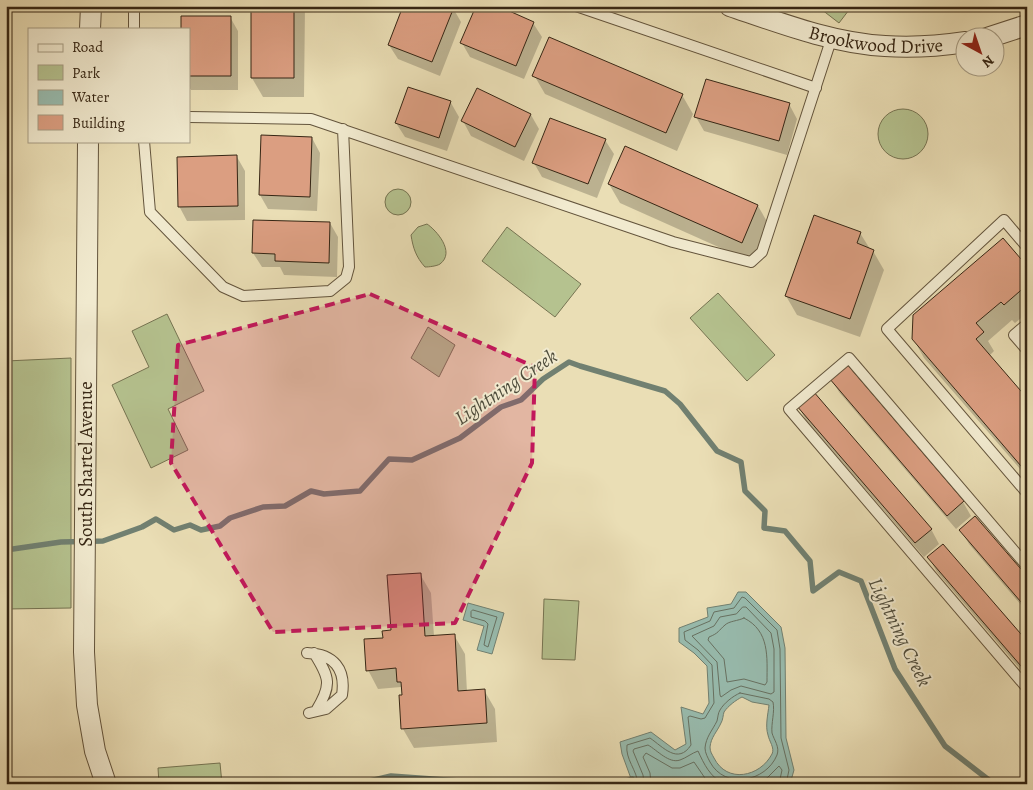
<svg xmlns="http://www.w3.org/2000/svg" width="1033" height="790" viewBox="0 0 1033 790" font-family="Alegreya,serif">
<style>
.green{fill:#b5c28f;stroke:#767452}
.water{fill:#98bcaf;stroke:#718071;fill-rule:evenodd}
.shadow{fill:#0003}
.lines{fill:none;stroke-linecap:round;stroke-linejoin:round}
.shore{stroke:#677162;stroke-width:1}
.stream{stroke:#718071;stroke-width:5.5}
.building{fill:#db9e81;stroke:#362614}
.lane-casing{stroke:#63543c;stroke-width:12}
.street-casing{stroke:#63543c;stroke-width:22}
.lane{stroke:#f1eacf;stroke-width:10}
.street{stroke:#f1eacf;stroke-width:20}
.marked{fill:#c2185b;fill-opacity:0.2;stroke:#c2185b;stroke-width:4;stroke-dasharray:10 6;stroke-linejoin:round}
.labels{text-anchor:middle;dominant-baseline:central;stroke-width:4;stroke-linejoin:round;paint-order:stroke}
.street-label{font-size:19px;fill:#362614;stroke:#f1eacf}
.water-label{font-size:20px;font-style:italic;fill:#4e4c3b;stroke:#f1eacf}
</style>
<rect width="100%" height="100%" fill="#eadeb5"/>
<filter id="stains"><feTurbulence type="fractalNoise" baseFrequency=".004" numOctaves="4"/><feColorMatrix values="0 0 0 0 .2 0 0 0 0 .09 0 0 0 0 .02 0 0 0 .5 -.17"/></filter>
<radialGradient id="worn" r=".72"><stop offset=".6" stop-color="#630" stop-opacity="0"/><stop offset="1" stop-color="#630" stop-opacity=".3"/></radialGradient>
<path class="green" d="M817,6H852L839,23Z
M878 134a25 25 0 1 1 50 0a25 25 0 1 1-50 0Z
M385 202a13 13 0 1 1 26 0a13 13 0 1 1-26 0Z
M427,224C436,230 456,252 440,264C437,266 429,267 425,267C416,257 413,248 411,235L418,227Z
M507,227L581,284L555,317L482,261Z
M718,293L775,355L747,381L690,318Z
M167,314L204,391L168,409L188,450L151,468L112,385L149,367L132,331Z
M428,327L455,345L439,377L411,358Z
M71,358V608L6,609V361Z
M544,599L579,601L575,660L542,659Z
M220,763L222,784H159L158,768Z"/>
<path class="water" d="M738,592H746L781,627L785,648L786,738L794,770L790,784H705L694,782L689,784H633L622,754L620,742L651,732L675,750L686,744L681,707L703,714L709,703L707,666L694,653L679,642V628L708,617L707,608L731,604ZM742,697L752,702L769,705C768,714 765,726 768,735C769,741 775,748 772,754C760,777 727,784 714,758C712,754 710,752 710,747C711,737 717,732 721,723C723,720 723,715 724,712C728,706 736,700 742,697Z
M468,603L504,613L492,654L477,650L484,626L463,620Z"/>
<path class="shadow" d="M252,6H305L304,97H263L252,78Z
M404,6H449L453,8L461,22L440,76L398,59L389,45Z
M230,17L238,31V90H191L189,87V29Z
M533,23L542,37L524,79L470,57L462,43Z
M534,75L682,95L693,114L677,151L545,94Z
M408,88L451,103L459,117L447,151L405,137L396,123Z
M789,104L797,119L787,155L704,131L696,117Z
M531,115L539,129L524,161L471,136L463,121Z
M312,138L320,153L317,211L268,209L260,195Z
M605,140L614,154L597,198L542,177L534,163Z
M625,148L758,206L769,225L752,262L620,203L609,184Z
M237,157L245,171V220L187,221L179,206Z
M330,223L338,237L337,277L284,275L280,267H262L253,253Z
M860,233L870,249L873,251L884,270L860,337L797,315L786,296Z
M1027,268V313L1015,323L1012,320L988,341L994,351L989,356L1027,400V477L924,358L913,338Z
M846,365L963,502L971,516L956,529L839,392L831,378Z
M798,406L931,529L939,544L924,557L806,420Z
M961,530L1027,578V612L969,544Z
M929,558L1027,643V677L937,572Z
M420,574L431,593L434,636L454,635L465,654L467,692L484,690L495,709L497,742L414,748L403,729L404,696L401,687L378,689L368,670L384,639L393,631Z"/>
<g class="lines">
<path class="shore" d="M743,607H746L771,633L774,649V692L771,694L741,686L731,690L721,697L720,695L717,662L692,636L714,626L720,617L736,614Z
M473,610L497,617L488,647L484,645L488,624L485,621L471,617V612Z
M744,618C770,631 767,657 767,682L765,685L744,679L727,682L724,659L708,640L709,637C719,633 718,631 725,625C729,621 738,621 744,618Z
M740,693L769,699L773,702C775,712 771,723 772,733C774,740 780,747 777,755C766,782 725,790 710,762C708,758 705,753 705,748C706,737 712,731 717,721C718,717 718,713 720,710C724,703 733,696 740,693Z
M638,784C637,770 625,759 627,745L650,738C663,747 678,765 691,745L688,717L690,716L701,719L705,718L714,703L712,665L698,650L685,640L684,632L710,621L714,612L734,608L742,597L745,598L777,630L780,649L781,738L789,770L786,784
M644,784L643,775L633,751L634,749L648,745C657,750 669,764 680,760C686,758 692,753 698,751C704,764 710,777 724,784
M651,784L650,773L643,757L646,753L672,768H680L694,762L709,784
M752,784L767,778L779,766L782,770L779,784"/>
<path class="stream" d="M6,550L61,542L103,541L142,527L156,519L174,530L190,525L201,530L220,526L230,518L263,507L285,506L311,491L324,494L360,491L389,459L412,460L460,438L501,407L521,400L543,379L569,362L580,366L665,391L680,404L717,451L741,462L745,491L765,511L764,528L785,531L810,561L813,591L839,572L861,581L895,669L945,746L994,784
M357,784L391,776L474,782L476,784
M617,784L632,779"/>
</g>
<path class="building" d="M251,6H294V78H251Z
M403,6L454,7L432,62L388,45Z
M476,6H498L534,22L516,66L460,43Z
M181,16H231V76H189V29H181Z
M549,37L683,94L666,133L532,76Z
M706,79L790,103L779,141L694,117Z
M408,87L451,101L439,138L395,123Z
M477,88L531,114L515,147L461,121Z
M550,118L606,139L588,184L532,163Z
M261,135L312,137L310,197L259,195Z
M625,146L758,205L742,243L608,184Z
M237,155L238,206L178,207L177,157Z
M814,215L861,232L857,243L874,250L850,319L785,296Z
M253,220L330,222L329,263L275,261V254L252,253Z
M1003,238L1027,266V285L1004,305L1001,302L976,323L984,332L976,339L1027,398V473L912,339L913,315Z
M846,363L964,501L947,516L829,378Z
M813,391L932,529L915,543L796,405Z
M975,516L1027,576V609L959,530Z
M943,544L1027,641V673L927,557Z
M421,573L425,636L455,634L458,691L485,689L487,723L401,729L399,695H402L401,682H397L396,668L366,671L364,639L383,638L382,631L391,630L387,575Z"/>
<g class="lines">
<defs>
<path id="lane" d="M134,6V29
M576,6L816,88
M189,117L311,119L673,242L751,262L762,252L832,37
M144,141L150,212L223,287L243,296L330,291L346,278L349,267L343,129
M1027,247L1004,220L887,329L1027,493
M1027,324L1014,335L1027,350
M1027,566L849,358L789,409L1027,688
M307,653C334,654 346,669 342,695L326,709L309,713
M314,653C330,678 332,685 316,711"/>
<g id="street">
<path id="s1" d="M730,6C780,23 832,43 885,46C912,48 939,46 966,42"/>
<path d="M90,29L91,6"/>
<path d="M987,38L1027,25"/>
<path d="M88,141L84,652L87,705L95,751L106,784"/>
</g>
</defs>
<use href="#lane" class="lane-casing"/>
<use href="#street" class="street-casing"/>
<use href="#lane" class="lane"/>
<use href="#street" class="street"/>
</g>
<path class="marked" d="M370,294L535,367L532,463L455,623L273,632L171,463L178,345Z"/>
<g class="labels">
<g class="street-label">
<text stroke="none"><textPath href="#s1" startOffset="151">Brookwood Drive</textPath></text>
<text transform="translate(86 464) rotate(-90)">South Shartel Avenue</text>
</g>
<g class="water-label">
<text transform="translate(506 387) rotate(-34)">Lightning Creek</text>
<text transform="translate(900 632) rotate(64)">Lightning Creek</text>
</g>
</g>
<rect width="1033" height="790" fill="none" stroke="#eadeb5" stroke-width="25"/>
<rect x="8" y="8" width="1018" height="775" fill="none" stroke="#362614" stroke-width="2.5"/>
<rect x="12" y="12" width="1008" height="765" fill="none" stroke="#362614"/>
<rect x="28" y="28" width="162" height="115" fill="#f1eacf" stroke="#a69c84"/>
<rect x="38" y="44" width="25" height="8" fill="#f1eacf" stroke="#a69c84"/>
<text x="72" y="52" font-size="15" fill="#362614">Road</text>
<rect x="38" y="65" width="25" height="15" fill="#b5c28f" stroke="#a69c84"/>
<text x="72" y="78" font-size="15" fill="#362614">Park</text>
<rect x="38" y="90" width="25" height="15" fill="#98bcaf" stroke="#a69c84"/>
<text x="72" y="102" font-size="15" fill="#362614">Water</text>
<rect x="38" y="115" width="25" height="15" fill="#db9e81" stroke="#a69c84"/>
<text x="72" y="128" font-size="15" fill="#362614">Building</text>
<g transform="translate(980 52) rotate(140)"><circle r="24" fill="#f1eacf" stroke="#a69c84"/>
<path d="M0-4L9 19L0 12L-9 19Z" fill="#8f2418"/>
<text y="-8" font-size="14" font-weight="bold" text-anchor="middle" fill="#362614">N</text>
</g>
<rect width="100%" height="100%" filter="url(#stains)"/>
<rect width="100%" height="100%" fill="url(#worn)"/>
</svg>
